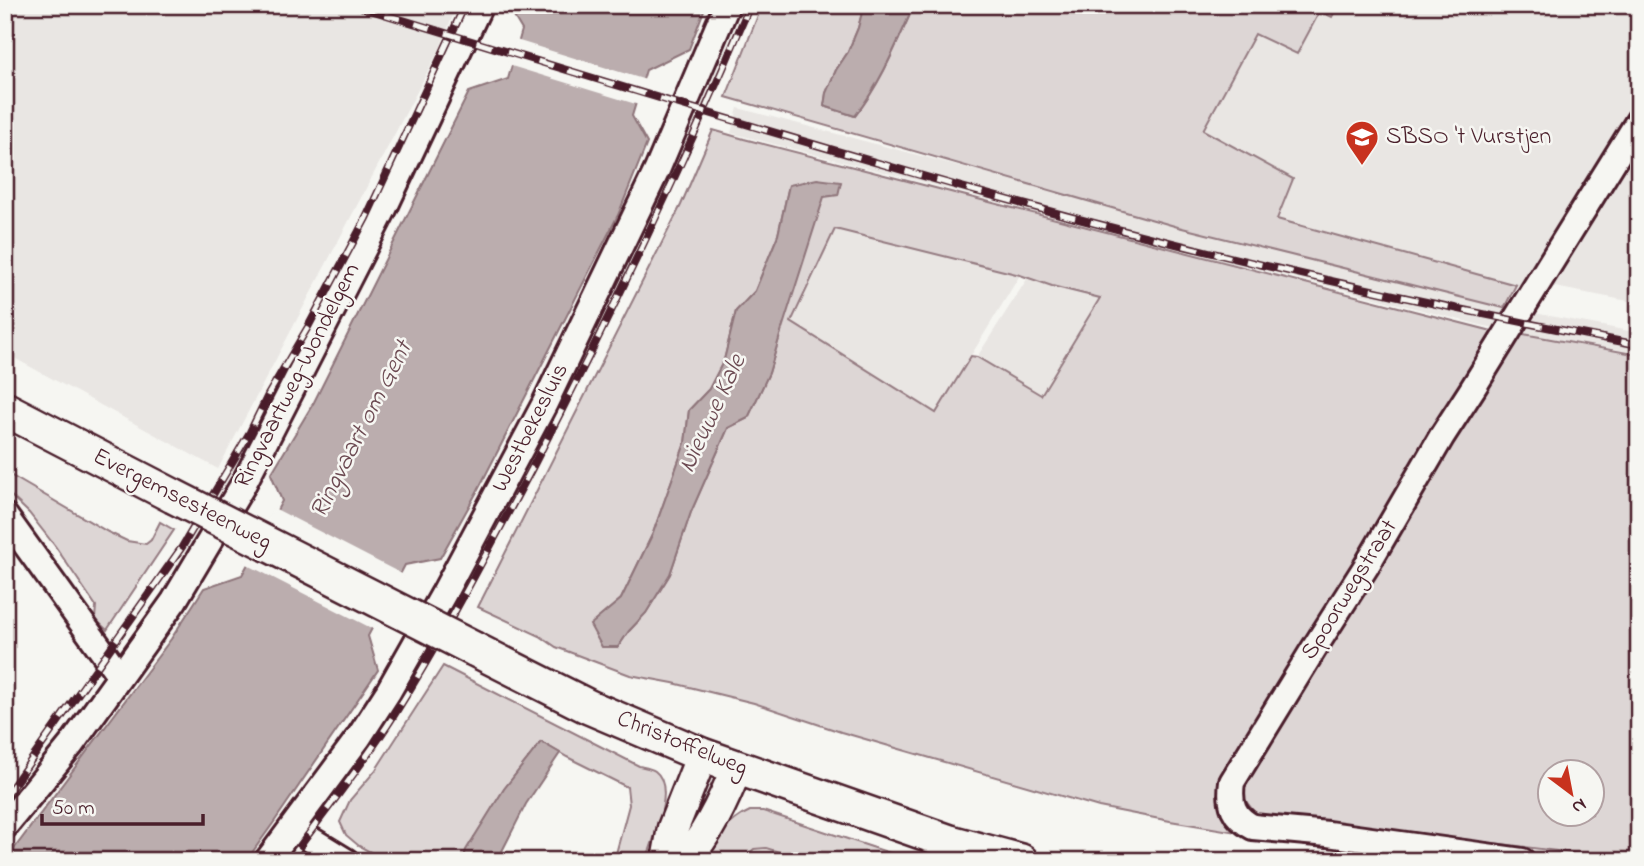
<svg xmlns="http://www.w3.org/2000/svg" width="1644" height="866" viewBox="0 0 1644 866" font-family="'Indie Flower',sans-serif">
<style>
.built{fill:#e9e6e3}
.green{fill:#ddd6d5;stroke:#947a80;stroke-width:2;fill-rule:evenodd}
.water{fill:#bbadae;stroke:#8e747a;stroke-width:2}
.pier{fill:#f6f6f2}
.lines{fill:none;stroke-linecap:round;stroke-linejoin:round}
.minor-casing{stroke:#4a1f2b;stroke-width:30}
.tertiary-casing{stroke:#4a1f2b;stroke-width:35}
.secondary-casing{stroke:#4a1f2b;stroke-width:38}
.minor{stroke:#f6f6f2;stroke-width:24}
.tertiary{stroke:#f6f6f2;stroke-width:30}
.secondary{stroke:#f6f6f2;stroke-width:33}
.rail-casing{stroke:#4a1f2b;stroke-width:8}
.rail{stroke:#f6f6f2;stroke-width:5;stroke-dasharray:16;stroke-linecap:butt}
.secondary-bridge-casing{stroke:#4a1f2b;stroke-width:38;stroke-linecap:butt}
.secondary-bridge{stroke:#f6f6f2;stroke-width:33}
.labels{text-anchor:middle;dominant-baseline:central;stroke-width:5;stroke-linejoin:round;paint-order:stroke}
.poi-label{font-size:24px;fill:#4a1f2b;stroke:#f6f6f2;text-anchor:start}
.street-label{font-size:24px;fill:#4a1f2b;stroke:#f6f6f2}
.water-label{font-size:26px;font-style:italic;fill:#6c4a52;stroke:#f6f6f2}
</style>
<rect width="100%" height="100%" fill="#f6f6f2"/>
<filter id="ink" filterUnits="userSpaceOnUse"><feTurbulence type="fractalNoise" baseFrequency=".0143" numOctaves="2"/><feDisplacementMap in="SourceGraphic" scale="14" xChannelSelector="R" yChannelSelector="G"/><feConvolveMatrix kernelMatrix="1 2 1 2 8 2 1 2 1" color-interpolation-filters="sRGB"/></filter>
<g filter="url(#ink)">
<path class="built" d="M5,5H457L440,48L218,469L5,353Z
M911,5H1639V303L1544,285H1516L1277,219L855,116L874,89L890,60L911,12Z
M738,108L1492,305L1639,333V353L1534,336L1480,325L731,133Z
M836,229L1020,275L936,413L791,322Z
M1027,279L1101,298L1041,395L977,357Z"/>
<path class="green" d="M762,5H864L858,28L848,52L836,70L826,93L824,106L855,116C880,85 895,48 911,12V5H1338L1332,17L1320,11L1297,54L1255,34L1203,130L1293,179L1277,219L1516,285L1504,308L1178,227L726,97Z
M713,130L744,139L1492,331L1277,694L1223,812L1236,832L1170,821L1099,807L841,732L754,703L673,683L630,675L556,647L540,636L478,607L681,205ZM789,185L781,332L769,373L748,418L728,428L691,512L670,574L646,613L629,631L618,647L591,625L621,599L653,533L685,443L689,410L709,389L724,360L736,311L755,291L778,235ZM835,229L1020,275L1052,286L1100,298L1041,395L977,357L971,356L936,413L791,322Z
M1518,333L1639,355V861L1256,814L1245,800L1243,783ZM1550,772H1592V814H1550Z
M5,472L108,532L127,541L146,544L151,540L160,522L174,530L107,630L95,619L96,606L55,546L29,513L5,490Z
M443,666L639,766C643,767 651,768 655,771C677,787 652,841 646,861H614L629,805L627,787L567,757L541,742L504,789L467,850L463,861H387L359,846L346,835L340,822L350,800L375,771Z
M750,811H763L914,861H809L766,848L754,849L741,861H702C715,840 727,821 750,811Z"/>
<path class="water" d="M507,5H706L689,49L646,70L632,116L647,143L618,215L478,490L440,558L405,565L368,636L378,670L274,822L246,861H5L171,639L204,588L242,575L282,501L271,474L314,402L469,92L508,79L522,30Z
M864,5H911V12C895,48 880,84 855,116L824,106L826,93L836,70L848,52L858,28Z
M817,179L841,182L838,195L824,197L781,332L769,373L748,418L728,428L691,512L670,574L646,613L629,631L618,647H602L590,625L621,599L653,533L685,443L689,410L709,389L724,360L736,311L755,291L778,235L789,185Z
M541,742L560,753L526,804L497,861H463L466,850L504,789Z"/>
<path class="pier" d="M516,40L646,80L639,105L508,65Z
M274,508L404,575L375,630L244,563Z"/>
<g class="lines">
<defs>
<path id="minor" d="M5,516L120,676
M5,826L71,745L174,601L243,485L384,209L480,5
M292,828L346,861
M267,861L359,737L388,692L444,593L545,403L657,170L727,5
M1522,861L1328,834L1253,827C1233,817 1229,804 1232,782L1313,650L1367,565L1442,436L1473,388L1639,120"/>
<path id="tertiary" d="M667,861L673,828L702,755
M684,861C708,835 724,800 737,767"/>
<path id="secondary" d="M5,409L173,496
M474,649L589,707L702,755L950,842L1021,861"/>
</defs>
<use href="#minor" class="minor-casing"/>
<use href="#tertiary" class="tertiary-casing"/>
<use href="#secondary" class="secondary-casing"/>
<use href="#minor" class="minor"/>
<use href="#tertiary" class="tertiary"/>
<use href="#secondary" class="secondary"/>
<defs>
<path id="rail" d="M354,5C531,59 708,114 885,165C1133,238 1385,297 1639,345
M5,797L182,547L250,432L268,395L308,327L366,218L465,5
M289,861C324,812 362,766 394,715C444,636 487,552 531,470C610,318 684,163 750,5"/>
</defs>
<use href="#rail" class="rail-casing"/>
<use href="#rail" class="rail"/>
<defs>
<path id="secondary-bridge" d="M173,496L474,649"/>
</defs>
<use href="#secondary-bridge" class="secondary-bridge-casing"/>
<use href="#secondary-bridge" class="secondary-bridge"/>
</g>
</g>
<defs>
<symbol id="school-pin" viewBox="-11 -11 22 30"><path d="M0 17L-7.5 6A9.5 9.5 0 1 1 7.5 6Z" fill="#c8321e" stroke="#f6f6f2"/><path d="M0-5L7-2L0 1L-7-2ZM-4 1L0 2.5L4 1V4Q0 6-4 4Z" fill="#fff"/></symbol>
</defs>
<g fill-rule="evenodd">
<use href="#school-pin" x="1343" y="118" width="38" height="52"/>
</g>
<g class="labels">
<g class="poi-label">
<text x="1386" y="137">SBSO 't Vurstjen</text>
</g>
<g class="street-label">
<text transform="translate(298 376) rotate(-63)">Ringvaartweg-Wondelgem</text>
<text transform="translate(531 428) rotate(-63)">Westbekesluis</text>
<text transform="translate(182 500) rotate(27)">Evergemsesteenweg</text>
<text transform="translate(1350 590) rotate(-58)">Spoorwegstraat</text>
<text transform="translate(682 744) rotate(22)">Christoffelweg</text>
</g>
<g class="water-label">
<text transform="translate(713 414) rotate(-65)">Nieuwe Kale</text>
<text transform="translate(362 430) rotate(-63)">Ringvaart om Gent</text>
</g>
</g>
<rect width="1644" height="866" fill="none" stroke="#f6f6f2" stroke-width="28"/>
<rect x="14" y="14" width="1616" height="838" fill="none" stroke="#4a1f2b" stroke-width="2.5" filter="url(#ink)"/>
<g transform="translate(1571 793) rotate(148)"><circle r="33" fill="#f6f6f2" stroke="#b1a0a2" stroke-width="2"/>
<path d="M0-5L12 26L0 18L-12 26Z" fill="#c8321e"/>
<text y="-10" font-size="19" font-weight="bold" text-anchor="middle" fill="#4a1f2b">N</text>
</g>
<path d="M42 814v10h161v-10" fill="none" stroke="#4a1f2b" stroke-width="3.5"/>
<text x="52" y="814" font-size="21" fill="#4a1f2b" stroke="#f6f6f2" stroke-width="5" paint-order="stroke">50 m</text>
</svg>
